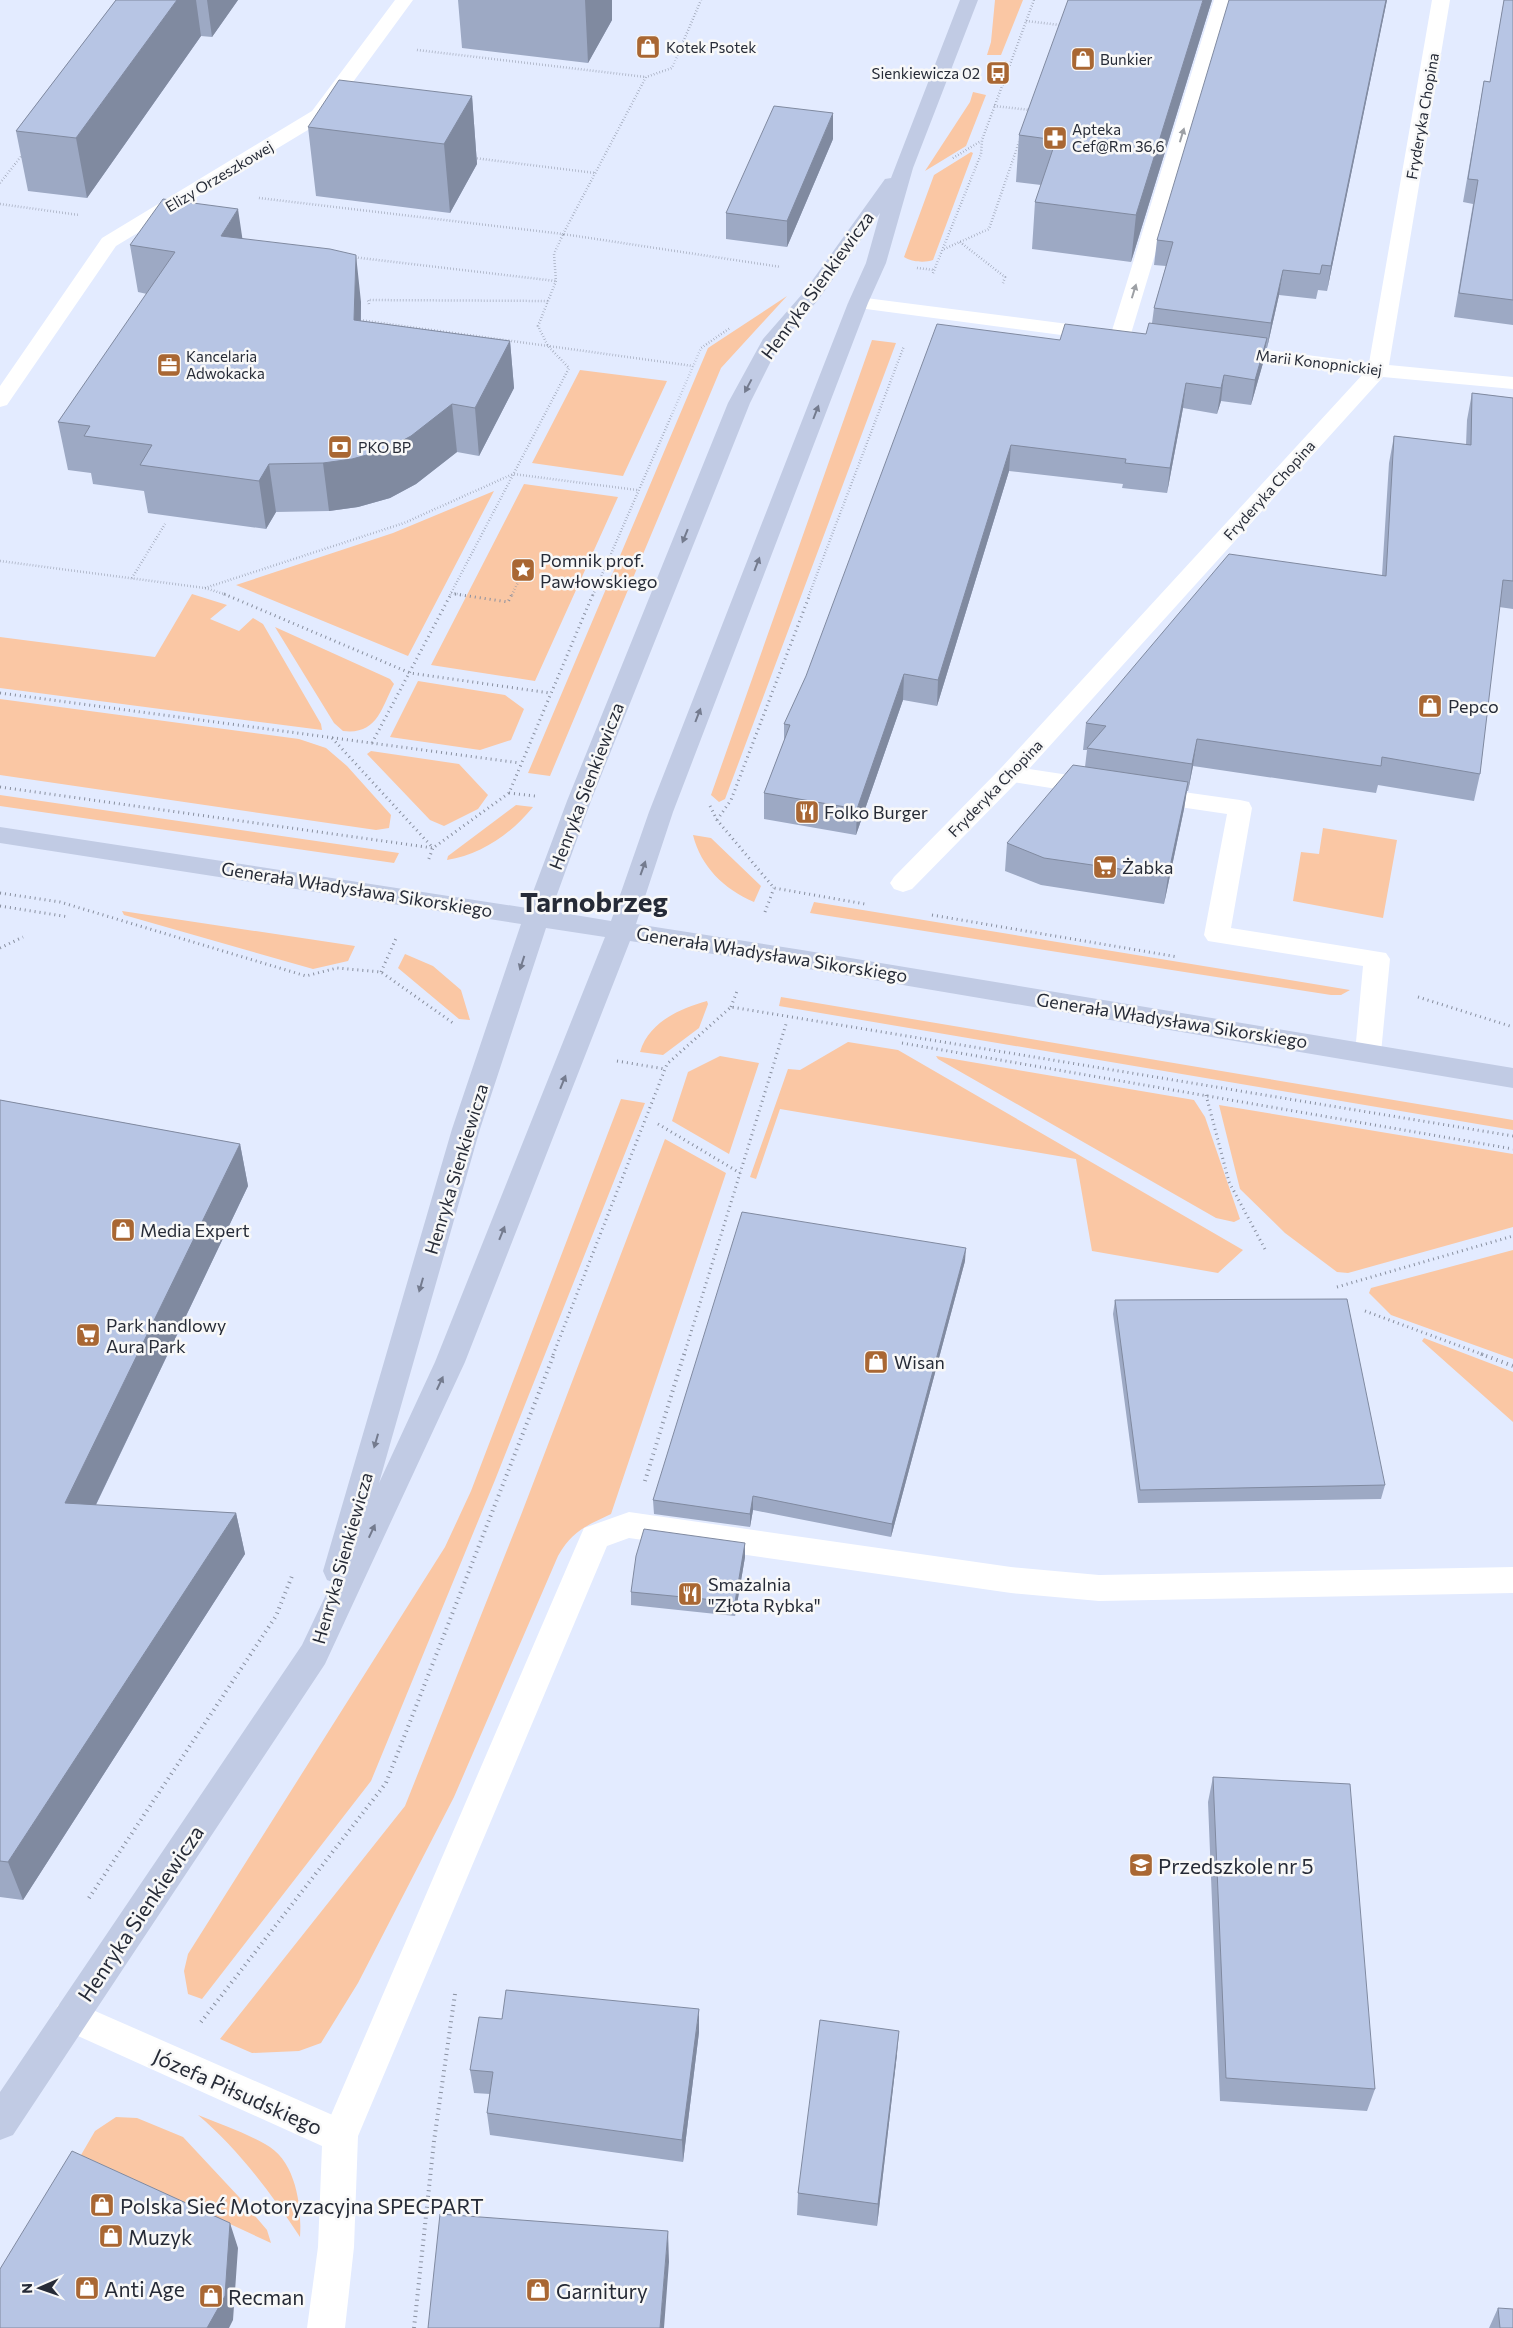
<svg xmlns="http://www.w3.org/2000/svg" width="1513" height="2328" viewBox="0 0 1513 2328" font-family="Commissioner,sans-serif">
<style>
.green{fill:#fac7a4}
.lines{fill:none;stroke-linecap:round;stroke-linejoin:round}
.path-far2{stroke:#888f9f;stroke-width:2.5;stroke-dasharray:0.5 2.5;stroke-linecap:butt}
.path-far1{stroke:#888f9f;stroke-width:3;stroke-dasharray:1 4;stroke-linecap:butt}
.path{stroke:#888f9f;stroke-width:4;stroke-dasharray:1 4.5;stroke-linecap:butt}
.lane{fill:#fff;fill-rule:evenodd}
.street{fill:#fff;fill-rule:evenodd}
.secondary{fill:#c1cbe4;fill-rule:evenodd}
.wall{fill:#9da9c4}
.shaded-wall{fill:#808aa0}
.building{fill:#b7c5e4;stroke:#808aa0}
.oneway{fill:#9da0a5}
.oneway2{fill:#747b8e}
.labels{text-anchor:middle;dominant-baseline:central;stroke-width:5;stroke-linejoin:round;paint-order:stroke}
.far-poi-label{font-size:15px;fill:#262b37;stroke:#f8f8f8;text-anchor:start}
.far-street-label{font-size:15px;fill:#262b37;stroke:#f8f8f8}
.street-label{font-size:18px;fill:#262b37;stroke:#f8f8f8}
.poi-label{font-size:18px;fill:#262b37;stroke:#f8f8f8;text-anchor:start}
.near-poi-label{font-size:21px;fill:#262b37;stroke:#f8f8f8;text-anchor:start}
.near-street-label{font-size:21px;fill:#262b37;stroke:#f8f8f8}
.town-label{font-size:28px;font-weight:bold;fill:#262b37;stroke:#f8f8f8}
</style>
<rect width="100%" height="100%" fill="#e3ebff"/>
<path class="green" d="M995,0H1023L1001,55H987L991,42Z
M973,92L986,95L966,146L925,171L970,102Z
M971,152L973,153L933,260C925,263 911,262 904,257L934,175Z
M787,296L721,368L550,776L528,773L708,348Z
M872,340L896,343L725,799L719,802L711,795Z
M580,370L667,381L623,476L532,463Z
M524,484L618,497L535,681L431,665Z
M494,491L408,656L236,585L393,533Z
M192,594L227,605L210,619L239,631L253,618L263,624L321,724L322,730L0,688V637L155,657Z
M275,627L390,679L394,684C381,709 377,735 343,731L334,723Z
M418,681L505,695L524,709L511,740L480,750L390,737Z
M0,699L299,739L326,748L347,766L391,815L389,828L376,830L0,775Z
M371,751L459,764L488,795L478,809L444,826L430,820L367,754Z
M0,795L399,853L394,863L0,806Z
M516,805L533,807C512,833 481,855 447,860L448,856Z
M1323,828L1397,840L1383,918L1293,901L1301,852L1319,854Z
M693,835L711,838L761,886L754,902C724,889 701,867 693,835Z
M814,902L1350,990L1341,995H1331L810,913Z
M122,911L355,946L348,961L313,969L124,915Z
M405,954L433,966L461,990L470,1020L459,1019L398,968Z
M781,997L1513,1120V1130L779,1006Z
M707,1001L708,1004L699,1028L663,1055L640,1052C649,1022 679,1009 707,1001Z
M848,1042L898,1050L1243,1250L1218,1273L1092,1251L1076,1159L780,1109L756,1179L750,1177L788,1069L800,1070Z
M720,1056L759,1063L729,1154L672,1121L688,1072Z
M936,1056L1194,1100L1205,1117L1240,1219L1234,1222L1216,1218L938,1059Z
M621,1099L645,1103L495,1480L371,1781L202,1999L188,1994L184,1971L188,1954L445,1547L471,1491Z
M1219,1105L1513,1154V1227L1348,1273L1337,1272L1285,1233L1240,1189Z
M665,1139L726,1173L611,1514C586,1526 572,1531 558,1556L454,1797L358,1983L321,2043L299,2051L252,2053L220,2039L405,1806L521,1515Z
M1513,1250V1359L1391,1315L1369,1293L1371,1288Z
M1424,1338L1513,1372V1422L1422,1341Z
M198,2115C220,2124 244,2132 265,2144C296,2160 302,2206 300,2237C271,2193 238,2149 198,2115Z
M116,2117L137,2118L183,2137L239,2197L267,2230L271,2243L81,2155L95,2131Z"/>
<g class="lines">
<path class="path-far2" d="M1026,21L1060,25
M417,50L646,77
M994,106L1030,110
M474,158L595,173
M953,158L981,141
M0,183L23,154
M259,198L563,234L646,77L672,68L701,0
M0,204L79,215
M960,242L1005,277L1003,283
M944,249L989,229L1019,142
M352,257L556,281
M917,268L934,270
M933,273L981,154L982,140L1034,0
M369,304L368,300L549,301
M360,320L693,366
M0,561L205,588L227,595
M132,578L165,524
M205,588L404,523L513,474L637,490
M451,593L463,595
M450,595L569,368L548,346L538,326L556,281L554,254L563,234L781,267
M512,595L519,580
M593,595L701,348L730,328
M809,595L904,346"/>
<path class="path-far1" d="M224,594L410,673L550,693
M455,594L508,602L512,594
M0,693L520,763
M332,738L433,848L428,861
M372,743L451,594
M0,787L433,848L509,793L593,594
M509,793L535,796
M710,806L717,820L774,888L865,904
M717,820L731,800L810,594
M0,893L60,902L306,976L337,968L381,972L453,1023
M0,906L69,917
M765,912L774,888
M932,915L1178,957
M0,948L23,937
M381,972L397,936
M1418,997L1513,1027
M731,1007L737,991
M902,1043L1513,1149
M617,1061L665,1069
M1206,1095L1229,1182L1266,1251
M658,1124L740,1173
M1337,1287L1513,1236
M1365,1311L1484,1355
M553,1355L667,1064L731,1007L1513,1136
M684,1355L786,1024"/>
<path class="path" d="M1481,1354L1513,1366
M645,1481L684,1354
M89,1898L276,1616L292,1576
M201,2022L386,1783L554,1354
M414,2328L434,2141L455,1994"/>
<path class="lane" d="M1010,766L1095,779L1104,781L1107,787L1104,793L1095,795L1001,780L998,774L1001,768Z
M1148,787L1240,800L1249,802L1252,808L1231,928L1386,953L1390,959L1381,1053L1377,1060L1368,1063L1359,1060L1355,1053L1363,966L1208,941L1204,935L1227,814L1139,801L1136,795L1139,789Z
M629,1512L1011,1567L1099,1575L1513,1567V1593L1099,1601L1011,1593L629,1538L607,1546L353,2148L340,2153L327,2148L322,2136L580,1537L584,1528Z"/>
<path class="street" d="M395,0H413L326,119L116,246L7,405L0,407V386L102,238L312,111Z
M1214,0H1232L1130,337L1127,341L1120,343L1113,341L1110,337Z
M1432,0H1450L1389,365L1513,377V389L1383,377L1019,780L912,889L903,892L894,889L890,883L894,877L1001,768L1363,374L1228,357L1221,355L1218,351L1221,347L1228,345L1369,363Z
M858,297L1099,328L1106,330L1109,334L1106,338L1099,340L851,307L848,303L851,299Z
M70,2000L353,2124L358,2136L354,2247L345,2328H307L318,2247L322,2146L58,2027L53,2016L58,2005Z"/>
<path class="secondary" d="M960,0H978L913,168L886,263L868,303L673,812L636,924L802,950L1513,1068V1088L802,968L630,941L465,1362L325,1664L13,2135L0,2140V2092L302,1645L332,1582L327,1580L323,1571L452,1129L521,924L0,843V827L527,908L567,801L728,403L763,339L804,292L885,179L891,178ZM880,213L866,263L848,303L649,812L611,921L551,911L591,801L750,403L779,345L818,300ZM546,928L605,937L435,1362L379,1483L480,1129Z"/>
</g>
<path class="wall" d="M116,0H238L212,37L201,36L87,198L28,191L16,131Z
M458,0H612V20L588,63L462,48Z
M1212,0L1131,262L1032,249L1035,202L1041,185L1016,182L1019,135Z
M1387,0L1327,291L1318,290L1316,299L1279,295L1267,348H1265L1263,363L1251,405L1221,401L1217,414L1183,408L1167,493L1122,488L1123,484L1009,471L937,706L903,700L856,835L764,819V793L784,741V724L1060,340L1146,334L1152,323L1154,308L1166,266L1154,265L1157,240Z
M1504,0H1513V325L1454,317L1473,204L1463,202L1484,81L1490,82Z
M472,96L477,164L450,213L316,196L308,127Z
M833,139L787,247L726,239V213Z
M242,238L361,302V321L510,341L514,388L479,456L457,452L416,484L390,498L358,507L329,511L276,512L266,529L148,513L144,491L93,484L91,473L68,470L58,422L147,294L138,292L130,245Z
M1472,393L1513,398V609L1499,607L1480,774L1474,801L1378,785L1376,793L1193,766L1188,791H1187L1184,809L1164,904L1041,885L1005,871L1007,843L1085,767L1087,750H1083L1086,723L1382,575L1389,463L1394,436L1466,445L1467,420Z
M0,1100L240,1144L248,1186L96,1505L236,1513L245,1554L23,1900L0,1897Z
M965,1261L891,1537L753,1510L750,1527L654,1514L653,1500Z
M1115,1300L1385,1485L1381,1499L1138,1503L1113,1314Z
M745,1543V1557L735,1616L631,1605V1592Z
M1213,1777L1375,2089L1367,2111L1220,2101L1208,1802Z
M502,2019L699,2032L683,2162L490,2135L487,2113L490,2094L474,2093L470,2070Z
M897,2054L877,2226L797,2215L798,2193Z
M1498,2308L1513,2328H1489Z"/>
<path class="shaded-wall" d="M177,0H196L201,36L87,198L76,138Z
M207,0H238L212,37Z
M585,0H612V20L588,63Z
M1203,0H1212L1131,262L1136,215Z
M1386,0H1387L1327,291L1331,266Z
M472,96L477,164L450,213L444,144Z
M833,113V139L787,247V221Z
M238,209L245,256L221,236Z
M356,255L361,302L360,368L354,320Z
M1283,270L1279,295L1267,348L1271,323Z
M1267,338L1263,363L1251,405L1255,380Z
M510,341L514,388L479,456L475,408Z
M1224,375L1221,401L1217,414L1221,388Z
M1186,383L1183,408L1167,493L1170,468Z
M452,404L457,452L416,484L390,498L358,507L329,511L323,463Z
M1011,445L1009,471L937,706L938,680Z
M269,464L276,512L266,529L259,481Z
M904,674L903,700L856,835L857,809Z
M1197,739L1193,766L1188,791L1192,764Z
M1188,782L1184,809L1164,904L1168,876Z
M240,1144L248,1186L77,1544L65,1503Z
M966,1248L965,1261L891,1537L892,1524Z
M753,1496V1510L750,1527V1514Z
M236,1513L245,1554L23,1900L8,1862Z
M745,1543V1557L735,1616V1602Z
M699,2009V2032L683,2162L682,2140Z
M899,2031L897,2054L877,2226L878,2204Z
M230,2223L238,2248L233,2320L229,2328H207Z
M668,2231L669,2262L664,2328H660Z"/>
<path class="building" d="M116,0H177L76,138L16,131Z
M1068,0H1203L1136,215L1035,202L1056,140L1019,135Z
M1229,0H1386L1331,266L1322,265L1320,274L1283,270L1271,323L1154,308L1173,242L1157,240Z
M1504,0H1513V300L1459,293L1478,180L1468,179L1484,81L1490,82Z
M339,80L472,96L444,144L308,127Z
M774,106L833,113L787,221L726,213Z
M163,199L238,209L221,236L330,249L356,255L354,320L510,341L475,408L452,404L411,436L385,450L352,459L323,463L269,464L259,481L140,465L152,445L84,436L90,426L58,422L175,252L130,245Z
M1149,323L1267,338L1255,380L1224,375L1221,388L1186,383L1170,468L1125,463L1126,459L1011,445L938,680L904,674L857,809L764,793L790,725L784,724L806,676L937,324L1060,340L1065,324L1146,334Z
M1472,393L1513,398V581L1503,580L1480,774L1382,757L1381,766L1197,739L1192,764L1087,748L1106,726L1086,723L1229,554L1386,576L1394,436L1471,445Z
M1073,765L1188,782L1168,876L1044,858L1007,843Z
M0,1100L240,1144L65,1503L236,1513L8,1862L0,1861Z
M742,1212L966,1248L892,1524L753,1496L750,1514L653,1500Z
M1347,1299L1385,1485L1140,1490L1115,1300Z
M644,1529L745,1543L735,1602L631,1592L636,1556Z
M1213,1777L1350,1784L1375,2089L1226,2078Z
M506,1990L699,2009L682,2140L487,2113L493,2072L470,2070L479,2017L502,2019Z
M820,2020L899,2031L878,2204L798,2193Z
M72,2151L230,2223L225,2296L207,2328H0V2269Z
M440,2214L668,2231L660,2328H428Z
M1498,2308L1513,2309V2328H1500Z"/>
<defs><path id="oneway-solid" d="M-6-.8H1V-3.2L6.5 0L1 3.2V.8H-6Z" transform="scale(1.25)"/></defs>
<g class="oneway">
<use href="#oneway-solid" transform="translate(1182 135) rotate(-73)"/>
<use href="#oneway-solid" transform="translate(1134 291) rotate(-73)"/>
</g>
<g class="oneway2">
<use href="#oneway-solid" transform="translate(748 386) rotate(118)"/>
<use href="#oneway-solid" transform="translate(816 412) rotate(-69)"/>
<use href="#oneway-solid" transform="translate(685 536) rotate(112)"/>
<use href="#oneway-solid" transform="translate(757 564) rotate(-69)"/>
<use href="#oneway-solid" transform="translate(698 715) rotate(-69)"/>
<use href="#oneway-solid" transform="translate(643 868) rotate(-70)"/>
<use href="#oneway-solid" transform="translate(522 963) rotate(108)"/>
<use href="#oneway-solid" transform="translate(563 1082) rotate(-68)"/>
<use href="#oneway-solid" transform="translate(502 1233) rotate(-68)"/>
<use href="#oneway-solid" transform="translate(421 1285) rotate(106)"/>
<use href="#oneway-solid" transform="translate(440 1383) rotate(-65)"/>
<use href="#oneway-solid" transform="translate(376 1441) rotate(106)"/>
<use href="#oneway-solid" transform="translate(372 1531) rotate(-65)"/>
</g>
<defs>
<symbol id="shop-square" viewBox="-11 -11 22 22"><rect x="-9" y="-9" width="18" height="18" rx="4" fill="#a96733" stroke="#f8f8f8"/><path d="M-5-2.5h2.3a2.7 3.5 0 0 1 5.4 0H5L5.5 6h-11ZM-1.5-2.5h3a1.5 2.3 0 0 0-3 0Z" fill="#fff"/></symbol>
<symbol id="bus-square" viewBox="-11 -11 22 22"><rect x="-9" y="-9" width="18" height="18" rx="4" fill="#a96733" stroke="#f8f8f8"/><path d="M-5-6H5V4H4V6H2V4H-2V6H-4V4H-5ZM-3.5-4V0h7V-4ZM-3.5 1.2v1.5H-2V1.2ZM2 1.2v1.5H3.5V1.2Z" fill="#fff"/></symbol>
<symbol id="pharmacy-square" viewBox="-11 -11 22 22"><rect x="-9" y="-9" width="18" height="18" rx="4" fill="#a96733" stroke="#f8f8f8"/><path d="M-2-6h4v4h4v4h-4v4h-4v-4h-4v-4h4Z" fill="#fff"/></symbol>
<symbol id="office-square" viewBox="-11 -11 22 22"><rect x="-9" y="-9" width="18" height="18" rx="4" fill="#a96733" stroke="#f8f8f8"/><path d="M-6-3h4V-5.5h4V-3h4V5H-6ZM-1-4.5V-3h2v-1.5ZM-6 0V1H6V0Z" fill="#fff"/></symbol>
<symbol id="bank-square" viewBox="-11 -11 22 22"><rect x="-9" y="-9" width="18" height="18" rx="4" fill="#a96733" stroke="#f8f8f8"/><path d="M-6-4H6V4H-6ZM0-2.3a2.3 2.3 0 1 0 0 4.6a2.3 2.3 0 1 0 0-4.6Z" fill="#fff"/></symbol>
<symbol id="sight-square" viewBox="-11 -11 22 22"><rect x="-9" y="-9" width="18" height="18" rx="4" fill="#a96733" stroke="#f8f8f8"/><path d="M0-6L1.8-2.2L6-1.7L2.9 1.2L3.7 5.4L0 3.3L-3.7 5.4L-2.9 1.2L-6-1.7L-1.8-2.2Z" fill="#fff"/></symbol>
<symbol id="restaurant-square" viewBox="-11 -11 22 22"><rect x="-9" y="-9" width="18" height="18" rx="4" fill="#a96733" stroke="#f8f8f8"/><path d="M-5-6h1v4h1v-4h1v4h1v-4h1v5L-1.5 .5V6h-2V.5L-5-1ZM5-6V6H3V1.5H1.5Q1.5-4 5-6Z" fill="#fff"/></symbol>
<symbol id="supermarket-square" viewBox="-11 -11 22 22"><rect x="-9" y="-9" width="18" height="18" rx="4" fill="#a96733" stroke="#f8f8f8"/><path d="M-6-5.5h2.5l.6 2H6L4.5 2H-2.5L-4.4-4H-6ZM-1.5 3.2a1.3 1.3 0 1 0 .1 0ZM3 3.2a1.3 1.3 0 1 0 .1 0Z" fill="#fff"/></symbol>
<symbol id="school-square" viewBox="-11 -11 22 22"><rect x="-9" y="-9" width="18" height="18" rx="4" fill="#a96733" stroke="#f8f8f8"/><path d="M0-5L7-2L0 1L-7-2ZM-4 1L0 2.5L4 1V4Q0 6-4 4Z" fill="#fff"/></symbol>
</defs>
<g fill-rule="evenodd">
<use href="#shop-square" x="634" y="33" width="28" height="28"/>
<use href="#shop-square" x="1069" y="45" width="28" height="28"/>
<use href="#bus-square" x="984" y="59" width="28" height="28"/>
<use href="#pharmacy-square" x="1041" y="124" width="28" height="28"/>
<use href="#office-square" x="155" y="351" width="28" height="28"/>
<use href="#bank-square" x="326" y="433" width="28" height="28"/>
<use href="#sight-square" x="509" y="556" width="28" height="28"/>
<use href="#shop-square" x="1416" y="692" width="28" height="28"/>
<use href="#restaurant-square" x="793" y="798" width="28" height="28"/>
<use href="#supermarket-square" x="1091" y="853" width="28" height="28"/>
<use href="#shop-square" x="109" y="1216" width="28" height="28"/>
<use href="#supermarket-square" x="74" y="1321" width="28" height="28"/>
<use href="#shop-square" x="862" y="1348" width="28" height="28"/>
<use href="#restaurant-square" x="676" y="1580" width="28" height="28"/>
<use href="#school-square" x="1127" y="1851" width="28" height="28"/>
<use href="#shop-square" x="88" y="2191" width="28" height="28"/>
<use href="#shop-square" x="97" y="2222" width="28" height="28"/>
<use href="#shop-square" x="73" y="2274" width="28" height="28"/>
<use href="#shop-square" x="524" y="2276" width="28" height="28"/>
<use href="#shop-square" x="197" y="2282" width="28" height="28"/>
</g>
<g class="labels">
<g class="far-poi-label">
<text x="666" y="47">Kotek Psotek</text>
<text x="1100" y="59">Bunkier</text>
<text x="980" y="73" text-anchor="end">Sienkiewicza 02</text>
<text x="1072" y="129">Apteka<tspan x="1072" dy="17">Cef@Rm 36,6</tspan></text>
<text x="186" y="356">Kancelaria<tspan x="186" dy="17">Adwokacka</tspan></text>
<text x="358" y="447">PKO BP</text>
</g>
<g class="far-street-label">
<text transform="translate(1422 116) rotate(-80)">Fryderyka Chopina</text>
<text transform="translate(219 176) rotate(-31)">Elizy Orzeszkowej</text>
<text transform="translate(1319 362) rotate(7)">Marii Konopnickiej</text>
<text transform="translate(1269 490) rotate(-48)">Fryderyka Chopina</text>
<text transform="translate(995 788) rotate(-46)">Fryderyka Chopina</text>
</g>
<g class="street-label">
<text transform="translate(817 285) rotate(-54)">Henryka Sienkiewicza</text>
<text transform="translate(586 786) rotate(-69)">Henryka Sienkiewicza</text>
<text transform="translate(357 889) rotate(9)">Generała Władysława Sikorskiego</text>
<text transform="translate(772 954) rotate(9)">Generała Władysława Sikorskiego</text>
<text transform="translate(1172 1020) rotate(9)">Generała Władysława Sikorskiego</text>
<text transform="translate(456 1169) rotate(-73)">Henryka Sienkiewicza</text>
<text transform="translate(342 1558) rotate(-74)">Henryka Sienkiewicza</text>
</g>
<g class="poi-label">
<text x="540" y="560">Pomnik prof.<tspan x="540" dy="21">Pawłowskiego</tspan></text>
<text x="1448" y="706">Pepco</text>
<text x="824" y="812">Folko Burger</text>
<text x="1122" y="867">Żabka</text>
<text x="140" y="1230">Media Expert</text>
<text x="106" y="1325">Park handlowy<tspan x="106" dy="21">Aura Park</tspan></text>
<text x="894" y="1362">Wisan</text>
<text x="708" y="1584">Smażalnia<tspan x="708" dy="21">"Złota Rybka"</tspan></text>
</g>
<g class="near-poi-label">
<text x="1158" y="1865">Przedszkole nr 5</text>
<text x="120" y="2205">Polska Sieć Motoryzacyjna SPECPART</text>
<text x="128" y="2236">Muzyk</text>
<text x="104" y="2288">Anti Age</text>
<text x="556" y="2290">Garnitury</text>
<text x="228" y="2296">Recman</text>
</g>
<g class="near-street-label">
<text transform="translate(140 1913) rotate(-56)">Henryka Sienkiewicza</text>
<text transform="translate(238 2091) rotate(24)">Józefa Piłsudskiego</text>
</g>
<g class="town-label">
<text x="594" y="901">Tarnobrzeg</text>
</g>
</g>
<g transform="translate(40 2288) rotate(268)" stroke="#f8f8f8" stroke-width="4" paint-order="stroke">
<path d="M0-4L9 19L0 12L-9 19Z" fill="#262b37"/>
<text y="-8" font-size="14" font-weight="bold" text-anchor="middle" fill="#262b37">N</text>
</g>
</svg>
